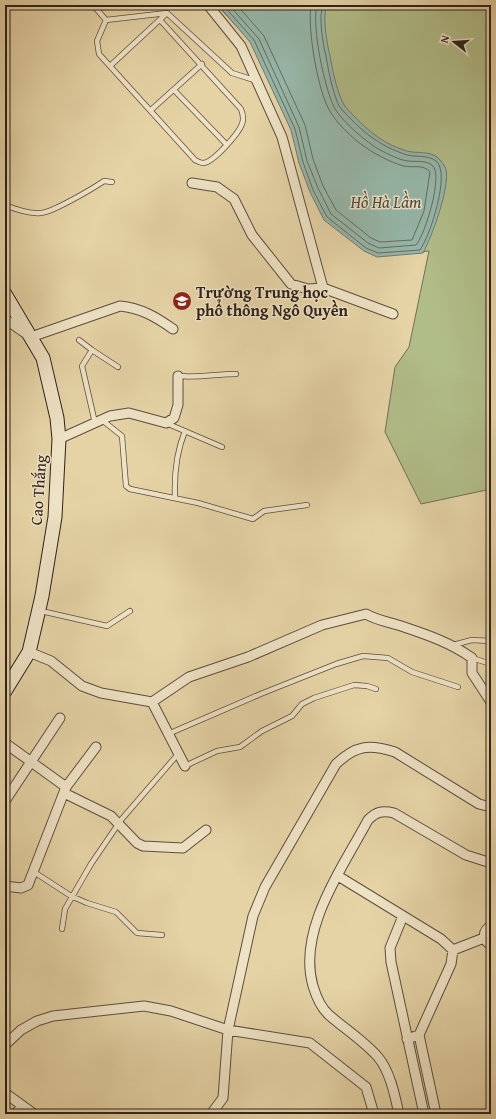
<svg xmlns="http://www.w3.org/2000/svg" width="496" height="1119" viewBox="0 0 496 1119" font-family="'Gentium Book Plus',serif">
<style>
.green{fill:#b1bd89;stroke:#707052}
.water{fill:#96b7aa;stroke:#6c7b71}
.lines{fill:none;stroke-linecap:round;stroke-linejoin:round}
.shore{stroke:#626c62;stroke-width:1}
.service-casing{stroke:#5c4e3e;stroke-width:6}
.minor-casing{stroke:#5c4e3e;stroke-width:11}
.secondary-casing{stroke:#2e221b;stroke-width:15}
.service{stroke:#eee2c5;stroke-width:4.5}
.minor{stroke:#eee2c5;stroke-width:9}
.secondary{stroke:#eee2c5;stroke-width:13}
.labels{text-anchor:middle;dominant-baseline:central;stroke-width:3;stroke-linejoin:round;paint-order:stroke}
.poi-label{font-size:16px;font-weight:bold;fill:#2e221b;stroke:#eee2c5;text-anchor:start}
.street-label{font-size:16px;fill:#2e221b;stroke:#eee2c5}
.water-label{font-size:17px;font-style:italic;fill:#48473f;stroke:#eee2c5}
</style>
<rect width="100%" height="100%" fill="#e5d3a6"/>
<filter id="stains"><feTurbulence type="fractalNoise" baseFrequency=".005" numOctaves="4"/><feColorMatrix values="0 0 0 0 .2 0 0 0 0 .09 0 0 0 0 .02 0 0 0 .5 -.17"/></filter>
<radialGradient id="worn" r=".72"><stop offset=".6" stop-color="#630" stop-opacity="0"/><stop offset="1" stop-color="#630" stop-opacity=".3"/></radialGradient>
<path class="green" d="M217,5H491V489L421,504L385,432L395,367L409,347L429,251L385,255L288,122L252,43Z"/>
<path class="water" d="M218,5H327C322,15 327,44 330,56C333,72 336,88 343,103C345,107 349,111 352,114C368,131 385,145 407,151C417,154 431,150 439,159C441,161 445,166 446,169C450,188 432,236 423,253L377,257L364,251L324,220L310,192L299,163L291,130L250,42Z"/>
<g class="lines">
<path class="shore" d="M223,5L254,40L295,129L303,162L313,190L327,217L366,248L378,253L420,250C430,236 451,173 436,161C427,154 414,158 404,154C381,146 365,134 349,117C346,114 342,110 339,106C332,90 329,73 326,56C323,45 318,15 323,5
M229,5L259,39L299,127L307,161L318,188L331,214L368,243L379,248L416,245C425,235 444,174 432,165C425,160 416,162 408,161C399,160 388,154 380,150C366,142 344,123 335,109C325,91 311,25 317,5
M237,5L264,36L305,125L313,159L323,186L336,210L371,238L380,242L412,240L424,211L430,172C424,164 413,168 404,166C400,165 395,163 390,161C367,151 345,134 331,113C318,94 307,28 311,5"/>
<defs>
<path id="service" d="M93,5L106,20
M106,20L97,41L99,54L195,160C197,161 200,163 203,163C213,163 239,133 242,124C244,119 243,114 241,109L160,20
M106,20L167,13
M110,66L167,13L232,73L257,81
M174,90L227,145
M151,110L202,64
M5,205C14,209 30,214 41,213C53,212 92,189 104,181L112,182
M79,340L92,350L118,367
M92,350L82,366L95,423
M178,376C197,378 217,374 236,374
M102,420L122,436L126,486L130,489L198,503L253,519L264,511L307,505
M166,423L222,447
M175,498C174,474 176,453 185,431
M41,611L107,626L130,611
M453,645L472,640L491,641
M472,658L491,664
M168,734L263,693L336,664L363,656L388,658L412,672L458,687
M185,766L217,751L240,747L262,731L292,716L302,704L314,698L354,685L367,686L376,689
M34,872L71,896L87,903L116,912L137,933L162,935
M62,929L65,909L91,864L121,820L178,754"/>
<path id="minor" d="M208,5L241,46L282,137L323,288
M192,183L217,187L234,199L252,235L291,284L308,289L323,288L393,314
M5,319L31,337L120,306C141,308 156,317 173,329
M59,439L110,416L129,413L166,423L174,418L178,405V376
M29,652L51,661L82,686L101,693L152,702L189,677L248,657L322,625L366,614C378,621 390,622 404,627C428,635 451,643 472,658V673L491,702
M152,702L185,766
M5,743L66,787
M64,793L111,816L137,843L143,846L183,848L206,830
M5,801L60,718
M338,876L441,939L453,950L451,964L419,1035L407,1039
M5,886L21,888L28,885L66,787L96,747
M403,916L390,948L391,962L424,1114
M491,926C482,931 482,940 491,945
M453,950L484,938
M419,1035L436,1114
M5,1045L21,1030L37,1021L53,1016L144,1006L171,1011L228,1030L310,1043L366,1087L374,1114
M5,1093L34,1114
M15,1114L23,1106
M211,1114L223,1098L228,1030L253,916L265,887L336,764C356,745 369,744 395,752L479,804L491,807
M399,1114C395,1096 390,1071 378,1057C364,1041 345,1029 329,1015C321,1008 316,996 313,986C297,930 342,869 368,820C376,812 382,810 394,813L466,855L491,863"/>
<path id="secondary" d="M5,294L43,358L57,418L59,439L55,517L42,596L29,652L5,691"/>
</defs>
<use href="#service" class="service-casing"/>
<use href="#minor" class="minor-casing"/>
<use href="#secondary" class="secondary-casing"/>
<use href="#service" class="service"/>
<use href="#minor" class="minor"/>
<use href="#secondary" class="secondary"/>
</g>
<defs>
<symbol id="school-disc" viewBox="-11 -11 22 22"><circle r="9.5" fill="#8f2418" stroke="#eee2c5"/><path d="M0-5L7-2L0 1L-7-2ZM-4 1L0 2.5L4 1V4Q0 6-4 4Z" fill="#fff"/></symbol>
</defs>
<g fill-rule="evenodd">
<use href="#school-disc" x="171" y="290" width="22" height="22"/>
</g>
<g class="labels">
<g class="poi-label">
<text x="196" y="292">Trường Trung học<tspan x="196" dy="18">phổ thông Ngô Quyền</tspan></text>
</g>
<g class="street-label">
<text transform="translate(38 490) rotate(-86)">Cao Thắng</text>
</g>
<g class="water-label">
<text x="386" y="201">Hồ Hà Lầm</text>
</g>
</g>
<rect width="496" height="1119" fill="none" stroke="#e5d3a6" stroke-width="20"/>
<rect x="6" y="6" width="484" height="1107" fill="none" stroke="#2e221b" stroke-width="2"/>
<rect x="10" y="10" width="476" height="1099" fill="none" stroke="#2e221b"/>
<g transform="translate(454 42) rotate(287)" stroke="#eee2c5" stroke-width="3" paint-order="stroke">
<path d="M0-3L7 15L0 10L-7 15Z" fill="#2e221b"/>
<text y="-6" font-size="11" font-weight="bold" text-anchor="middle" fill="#2e221b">N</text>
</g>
<rect width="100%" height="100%" filter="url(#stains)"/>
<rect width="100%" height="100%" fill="url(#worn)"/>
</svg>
